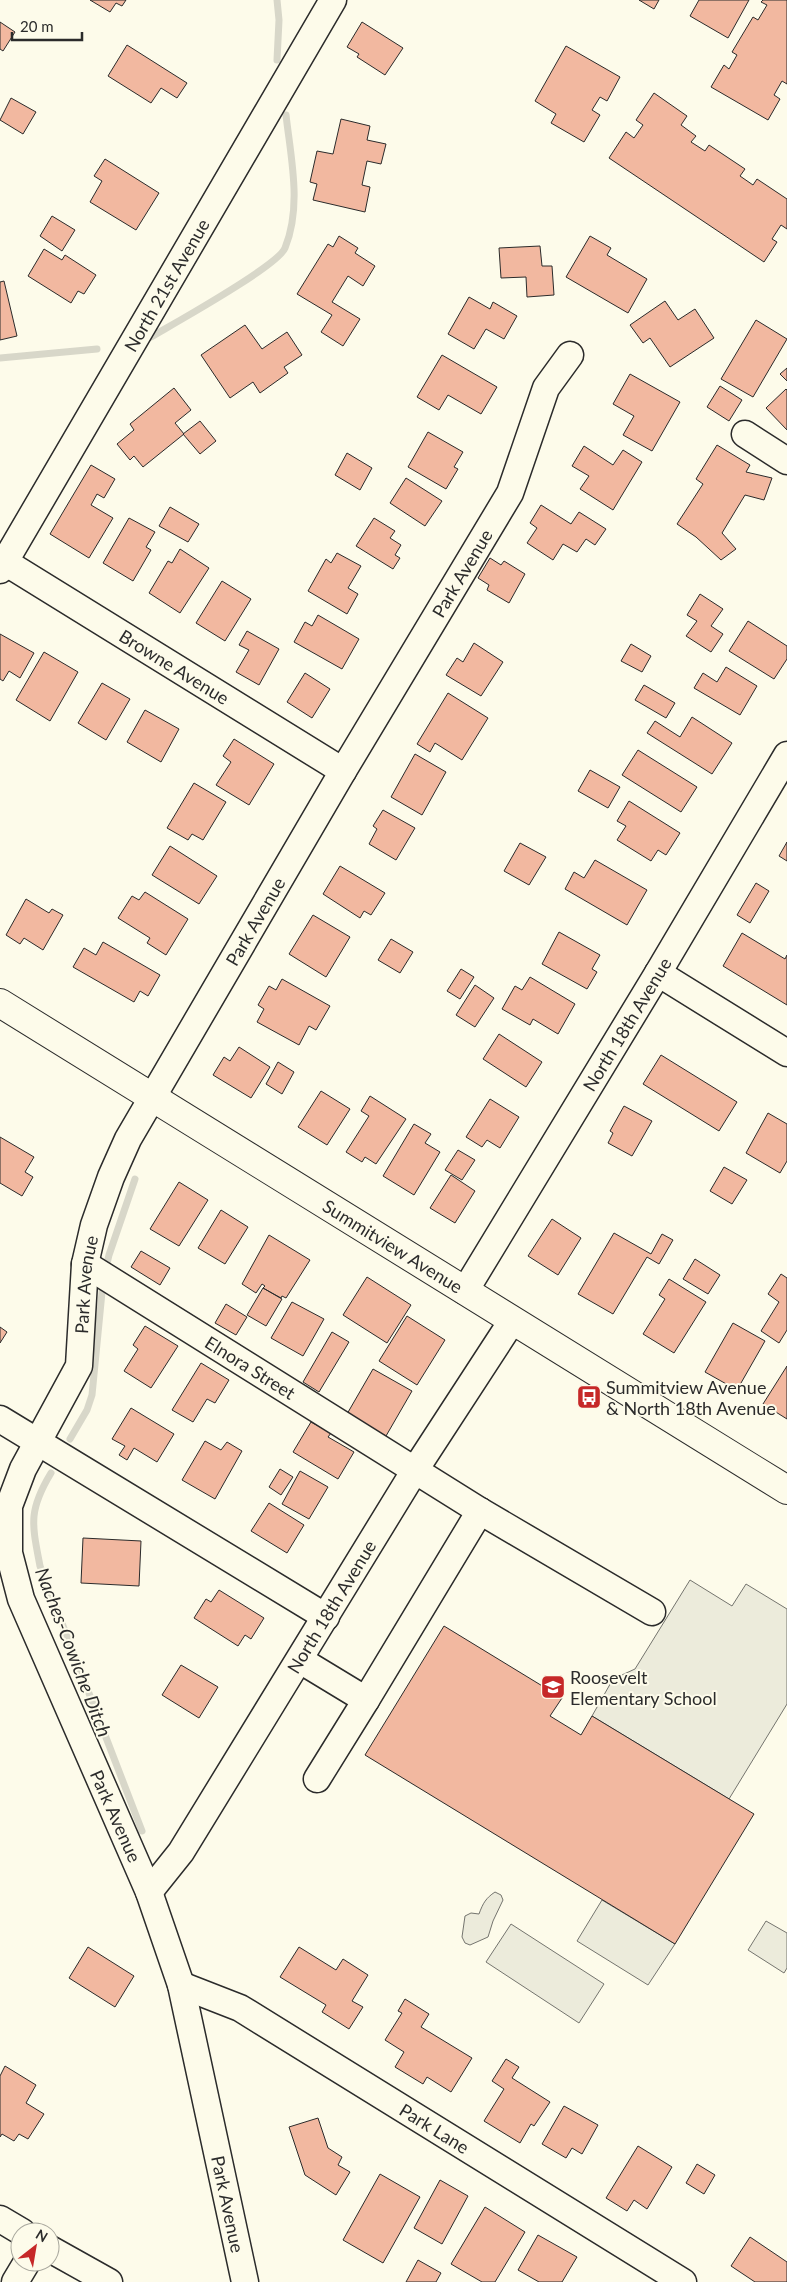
<svg xmlns="http://www.w3.org/2000/svg" width="787" height="2282" viewBox="0 0 787 2282" font-family="Lato,sans-serif">
<style>
.green{fill:#ecebdb;stroke:#74746e}
.lines{fill:none;stroke-linecap:round;stroke-linejoin:round}
.stream{stroke:#d8d7c9;stroke-width:7}
.building{fill:#f2b8a0;stroke:#2b2b2b}
.minor-casing{stroke:#2b2b2b;stroke-width:29}
.major-casing{stroke:#2b2b2b;stroke-width:30}
.minor{stroke:#fdfbea;stroke-width:26}
.major{stroke:#fdfbea;stroke-width:28}
.labels{text-anchor:middle;dominant-baseline:central;stroke-width:4;stroke-linejoin:round;paint-order:stroke}
.street-label{font-size:18px;fill:#2b2b2b;stroke:#fdfbea}
.poi-label{font-size:18px;fill:#2b2b2b;stroke:#fdfbea;text-anchor:start}
.water-label{font-size:19px;font-style:italic;fill:#2b2b2b;stroke:#fdfbea}
</style>
<rect width="100%" height="100%" fill="#fdfbea"/>
<path class="green" d="M690,1580L732,1606L746,1584L787,1609V1704L729,1799L592,1716L613,1679L635,1669Z
M495,1892L501,1895L503,1900L493,1921L488,1937L470,1945L465,1943L462,1937L465,1916L471,1913L479,1914C483,1903 486,1898 495,1892Z
M602,1900L675,1944L648,1985L577,1941Z
M766,1921L787,1933V1968L784,1973L748,1950Z
M511,1924L604,1984L579,2023L486,1962Z"/>
<g class="lines">
<path class="stream" d="M277,60L279,20L277,0
M151,337C173,324 278,266 285,248C302,206 291,159 286,115
M0,358L97,349
M105,1272L109,1255L135,1179
M70,1439L87,1410L92,1395L103,1282
M51,1473C28,1511 32,1524 40,1566L142,1831"/>
</g>
<path class="building" d="M90,0H126L122,6L116,3L110,12Z
M639,0H659L654,9Z
M699,0H749L728,38L690,16Z
M763,0H787V84L782,81L774,95L780,99L768,120L711,87L724,65L729,69L737,55L732,52L753,17L758,20L767,5L761,2Z
M0,22L15,32L3,51L0,49Z
M362,22L403,48L385,75L357,57L359,54L347,47Z
M127,45L187,83L177,98L161,88L151,103L108,76Z
M566,46L620,77L607,101L600,97L592,110L600,115L584,142L551,123L556,114L535,101Z
M654,93L687,116L681,125L696,136L691,142L705,151L709,145L745,169L740,176L753,185L757,179L787,199V229L781,225L772,239L777,242L764,262L609,158L626,132L634,138L643,125L636,120Z
M11,98L36,112L23,134L0,120Z
M341,119L370,126L367,140L386,144L381,164L367,161L362,185L370,187L365,212L313,200L317,184L310,182L317,151L333,154Z
M105,159L159,193L136,230L90,202L102,181L94,176Z
M52,216L75,230L62,251L40,236Z
M339,236L358,248L355,253L375,266L363,286L348,276L332,302L360,319L343,346L321,332L332,315L297,294L328,244L333,247Z
M590,236L611,248L607,255L647,279L628,313L566,277Z
M540,246L542,266H552L554,295L527,297L526,277L501,278L499,248Z
M44,249L62,260L65,255L96,275L84,294L78,291L71,303L28,276Z
M4,281L17,336L0,340V282Z
M469,297L490,309L493,302L517,316L504,339L486,329L474,349L448,334Z
M665,301L678,320L695,309L714,338L670,367L650,338L643,343L630,325Z
M756,320L787,339L753,397L721,379Z
M245,325L262,349L287,332L302,355L284,367L288,373L260,393L253,382L230,398L201,355Z
M442,355L497,387L481,414L448,395L439,410L417,397Z
M787,368V381L780,374Z
M630,374L680,402L652,451L623,435L634,416L613,404Z
M720,386L742,400L729,421L707,407Z
M174,388L191,410L175,423L184,434L143,467L134,456L130,460L117,444L134,430L130,424Z
M786,389L787,390V430L766,408Z
M200,421L216,441L200,454L183,434Z
M428,432L463,452L454,467L458,469L446,489L408,467Z
M717,445L750,465L746,472L772,478L764,500L745,495L722,533L736,549L721,560L696,537L677,524L703,484L696,479Z
M584,446L613,465L623,450L642,462L613,510L580,489L589,476L572,466Z
M347,453L372,468L360,490L335,475Z
M91,465L115,479L104,498L97,494L91,505L113,518L89,558L50,534Z
M406,478L442,501L425,526L390,503Z
M541,505L571,524L579,512L606,529L595,545L586,539L577,552L563,544L553,560L527,543L537,528L530,523Z
M170,507L199,524L188,542L159,526Z
M129,518L155,532L146,547L151,550L133,581L103,563Z
M374,518L395,531L390,538L401,545L395,555L400,558L393,569L356,546Z
M180,549L209,568L180,613L149,593L168,561L172,563Z
M337,553L361,566L348,588L358,594L347,614L308,591L326,559L331,563Z
M490,558L501,565L504,561L525,574L509,603L487,590L489,585L478,578Z
M222,581L251,599L225,641L196,623Z
M700,594L723,609L711,626L723,634L711,652L686,636L697,621L687,615Z
M318,615L359,639L342,669L294,642L305,622L312,626Z
M748,621L787,646V659L774,679L729,651Z
M247,631L279,649L259,685L236,672L249,650L239,645Z
M0,634L34,653L20,678L9,671L3,681L0,679Z
M474,643L503,662L481,696L446,675L457,658L463,662Z
M631,644L651,656L642,672L621,661Z
M44,652L78,672L50,721L16,700Z
M726,667L757,686L740,715L694,688L703,673L717,682Z
M305,673L330,689L312,718L287,702Z
M102,683L130,699L106,740L78,723Z
M644,685L675,703L666,718L635,700Z
M448,693L488,718L462,760L435,743L430,752L417,744Z
M145,710L179,729L161,762L127,742Z
M692,717L732,743L712,774L647,733L655,721L680,737Z
M234,739L274,764L249,805L216,785L231,762L223,756Z
M638,750L697,787L681,812L622,775Z
M415,754L446,772L422,815L391,797Z
M590,770L620,787L608,808L578,791Z
M194,783L226,802L203,840L192,834L188,840L167,828Z
M629,801L680,833L666,855L658,850L651,861L617,840L626,826L617,821Z
M383,810L415,828L396,860L369,844L377,829L373,826Z
M787,842V861L779,856Z
M520,843L546,857L529,885L504,871Z
M170,846L217,876L199,904L152,875Z
M595,860L647,890L627,925L565,889L574,872L584,878Z
M340,866L385,893L371,915L364,911L360,918L323,894Z
M756,883L769,891L750,923L737,915Z
M145,892L188,919L166,955L147,943L150,938L118,918L132,896L139,900Z
M26,899L49,913L52,909L63,915L43,950L24,938L20,944L6,935Z
M313,915L350,937L326,977L289,954Z
M559,932L600,955L592,969L597,972L587,989L542,964Z
M742,933L785,959L787,955V1005L723,966Z
M391,939L413,952L400,973L378,960Z
M103,942L160,975L148,996L140,991L134,1002L73,967L84,948L96,955Z
M461,969L474,977L460,999L447,991Z
M530,977L575,1004L558,1034L533,1019L530,1025L502,1009L515,986L522,990Z
M282,979L330,1006L316,1030L309,1026L299,1045L257,1022L264,1009L258,1005L269,986L276,990Z
M475,985L494,998L475,1027L456,1015Z
M499,1034L542,1062L526,1087L483,1059Z
M239,1047L270,1067L251,1098L213,1075L224,1057L230,1061Z
M661,1055L737,1102L719,1131L643,1084Z
M278,1062L294,1072L282,1094L266,1084Z
M321,1091L350,1109L327,1145L298,1127Z
M370,1096L406,1119L376,1164L365,1157L362,1162L346,1152L369,1116L361,1111Z
M490,1099L519,1117L500,1148L487,1140L482,1147L466,1137Z
M624,1106L652,1121L632,1156L608,1143L613,1133L610,1131Z
M768,1113L787,1124V1161L780,1173L746,1153Z
M414,1124L431,1134L425,1143L440,1152L414,1195L383,1176Z
M0,1137L34,1157L25,1172L33,1177L22,1196L0,1183Z
M458,1150L475,1160L462,1180L445,1170Z
M724,1167L747,1180L732,1204L710,1191Z
M451,1175L475,1191L455,1223L430,1208Z
M179,1182L208,1200L179,1246L150,1229Z
M221,1210L248,1227L225,1264L198,1248Z
M552,1219L581,1238L558,1275L528,1256Z
M614,1233L651,1254L662,1234L673,1240L659,1264L647,1257L613,1314L578,1294Z
M269,1235L310,1260L286,1298L282,1296L281,1298L263,1288L265,1286L262,1284L256,1293L242,1284Z
M141,1251L170,1268L160,1285L131,1267Z
M695,1259L720,1275L708,1294L683,1279Z
M781,1274L787,1278V1330L779,1343L761,1331L779,1302L768,1294Z
M367,1277L411,1305L387,1343L343,1315Z
M669,1279L706,1302L674,1353L643,1334L665,1299L659,1295Z
M263,1288L282,1299L266,1326L247,1315Z
M292,1302L324,1319L303,1356L271,1338Z
M226,1304L247,1317L236,1335L215,1323Z
M407,1316L445,1340L417,1385L379,1361Z
M733,1323L765,1341L737,1390L705,1372Z
M145,1326L178,1346L151,1388L124,1371L138,1349L133,1345Z
M0,1327L7,1332L0,1343Z
M332,1332L349,1342L319,1392L303,1382Z
M201,1363L229,1380L215,1403L207,1399L193,1422L172,1410Z
M787,1366V1419L763,1404Z
M373,1369L412,1391L386,1436L347,1414Z
M131,1408L174,1434L157,1462L134,1448L127,1460L119,1455L125,1446L112,1439Z
M311,1422L331,1433L328,1437L354,1452L338,1479L293,1452Z
M205,1441L221,1450L227,1442L242,1451L215,1499L182,1480Z
M280,1469L293,1477L281,1495L269,1487Z
M300,1471L328,1487L309,1519L282,1504Z
M269,1503L304,1525L287,1553L251,1531Z
M83,1538L141,1541L139,1586L81,1583Z
M219,1590L264,1618L251,1639L245,1635L238,1646L194,1618L206,1599L211,1602Z
M444,1626L562,1698L550,1716L581,1735L592,1716L754,1814L675,1944L365,1755Z
M181,1665L218,1687L199,1718L162,1695Z
M88,1947L134,1976L115,2007L69,1978Z
M299,1947L336,1970L343,1959L368,1975L352,2001L363,2007L349,2029L322,2012L326,2005L280,1977Z
M405,1999L429,2014L421,2027L472,2058L451,2092L427,2077L423,2084L395,2067L404,2052L385,2040L402,2013L398,2011Z
M506,2059L519,2067L512,2078L550,2102L534,2126L531,2124L520,2143L484,2121L504,2089L492,2081Z
M5,2066L36,2085L26,2103L44,2114L28,2139L19,2134L14,2141L2,2134L0,2137V2076Z
M564,2106L598,2125L582,2154L572,2148L566,2158L542,2144Z
M318,2118L328,2148L342,2157L338,2165L350,2172L336,2195L305,2175L289,2127Z
M638,2146L672,2167L647,2209L634,2200L627,2211L606,2198Z
M697,2164L715,2175L704,2194L686,2183Z
M380,2174L420,2197L383,2263L343,2240Z
M440,2180L468,2196L442,2244L414,2228Z
M485,2207L525,2232L495,2282H482L451,2264Z
M538,2235L577,2257L562,2282H539L518,2270Z
M750,2237L787,2262V2282H755L731,2266Z
M418,2260L441,2273L436,2282H406Z"/>
<g class="lines">
<defs>
<g id="minor">
<path d="M745,434L787,461"/>
<path id="s1" d="M5,562L343,771"/>
<path id="s2" d="M0,570L333,0"/>
<path d="M658,973L787,1053"/>
<path id="s3" d="M85,1264L480,1511L652,1612"/>
<path id="s4" d="M465,1291L658,973L787,755"/>
<path d="M0,1419L326,1617"/>
<path d="M300,1660L366,1700L480,1511"/>
<path d="M317,1779L366,1700"/>
<path id="s5" d="M149,1892L181,1852L415,1470L512,1321"/>
<path id="s6" d="M181,1985L240,2008L683,2282"/>
<path d="M0,2219L22,2232"/>
<path d="M50,2249L109,2282"/>
<path d="M15,2282L27,2262"/>
<path id="s7" d="M245,2282L181,1985L149,1892L21,1599L9,1553V1506L23,1469L79,1366L85,1264L94,1225L111,1177L128,1139L343,771L510,493L546,388L570,355"/>
</g>
<g id="major">
<path id="s8" d="M0,1003L787,1490"/>
</g>
</defs>
<use href="#minor" class="minor-casing"/>
<use href="#major" class="major-casing"/>
<use href="#minor" class="minor"/>
<use href="#major" class="major"/>
</g>
<defs>
<symbol id="bus-square" viewBox="-11 -11 22 22"><rect x="-9" y="-9" width="18" height="18" rx="4" fill="#c62828" stroke="#fdfbea"/><path d="M-5-6H5V4H4V6H2V4H-2V6H-4V4H-5ZM-3.5-4V0h7V-4ZM-3.5 1.2v1.5H-2V1.2ZM2 1.2v1.5H3.5V1.2Z" fill="#fff"/></symbol>
<symbol id="school-square" viewBox="-11 -11 22 22"><rect x="-9" y="-9" width="18" height="18" rx="4" fill="#c62828" stroke="#fdfbea"/><path d="M0-5L7-2L0 1L-7-2ZM-4 1L0 2.5L4 1V4Q0 6-4 4Z" fill="#fff"/></symbol>
</defs>
<g fill-rule="evenodd">
<use href="#bus-square" x="575" y="1383" width="28" height="28"/>
<use href="#school-square" x="539" y="1673" width="28" height="28"/>
</g>
<g class="labels">
<g class="street-label">
<text stroke="none"><textPath href="#s2" startOffset="330">North 21st Avenue</textPath></text>
<text stroke="none"><textPath href="#s7" startOffset="1865">Park Avenue</textPath></text>
<text stroke="none"><textPath href="#s1" startOffset="199">Browne Avenue</textPath></text>
<text stroke="none"><textPath href="#s7" startOffset="1460">Park Avenue</textPath></text>
<text stroke="none"><textPath href="#s4" startOffset="312">North 18th Avenue</textPath></text>
<text stroke="none"><textPath href="#s8" startOffset="462">Summitview Avenue</textPath></text>
<text stroke="none"><textPath href="#s7" startOffset="1055">Park Avenue</textPath></text>
<text stroke="none"><textPath href="#s3" startOffset="195">Elnora Street</textPath></text>
<text stroke="none"><textPath href="#s5" startOffset="339">North 18th Avenue</textPath></text>
<text transform="translate(116 1816) rotate(66)">Park Avenue</text>
<text stroke="none"><textPath href="#s6" startOffset="292">Park Lane</textPath></text>
<text transform="translate(228 2204) rotate(78)">Park Avenue</text>
</g>
<g class="poi-label">
<text x="606" y="1387">Summitview Avenue<tspan x="606" dy="21">&amp; North 18th Avenue</tspan></text>
<text x="570" y="1677">Roosevelt<tspan x="570" dy="21">Elementary School</tspan></text>
</g>
<g class="water-label">
<text transform="translate(74 1652) rotate(69)">Naches-Cowiche Ditch</text>
</g>
</g>
<g transform="translate(35 2247) rotate(31)"><circle r="24" fill="#fdfbea" stroke="#a9a89e"/>
<path d="M0-4L9 19L0 12L-9 19Z" fill="#c62828"/>
<text y="-8" font-size="14" font-weight="bold" text-anchor="middle" fill="#2b2b2b">N</text>
</g>
<path d="M12 32v8h70v-8" fill="none" stroke="#2b2b2b" stroke-width="2.5"/>
<text x="20" y="32" font-size="15" fill="#2b2b2b" stroke="#fdfbea" stroke-width="4" paint-order="stroke">20 m</text>
</svg>
